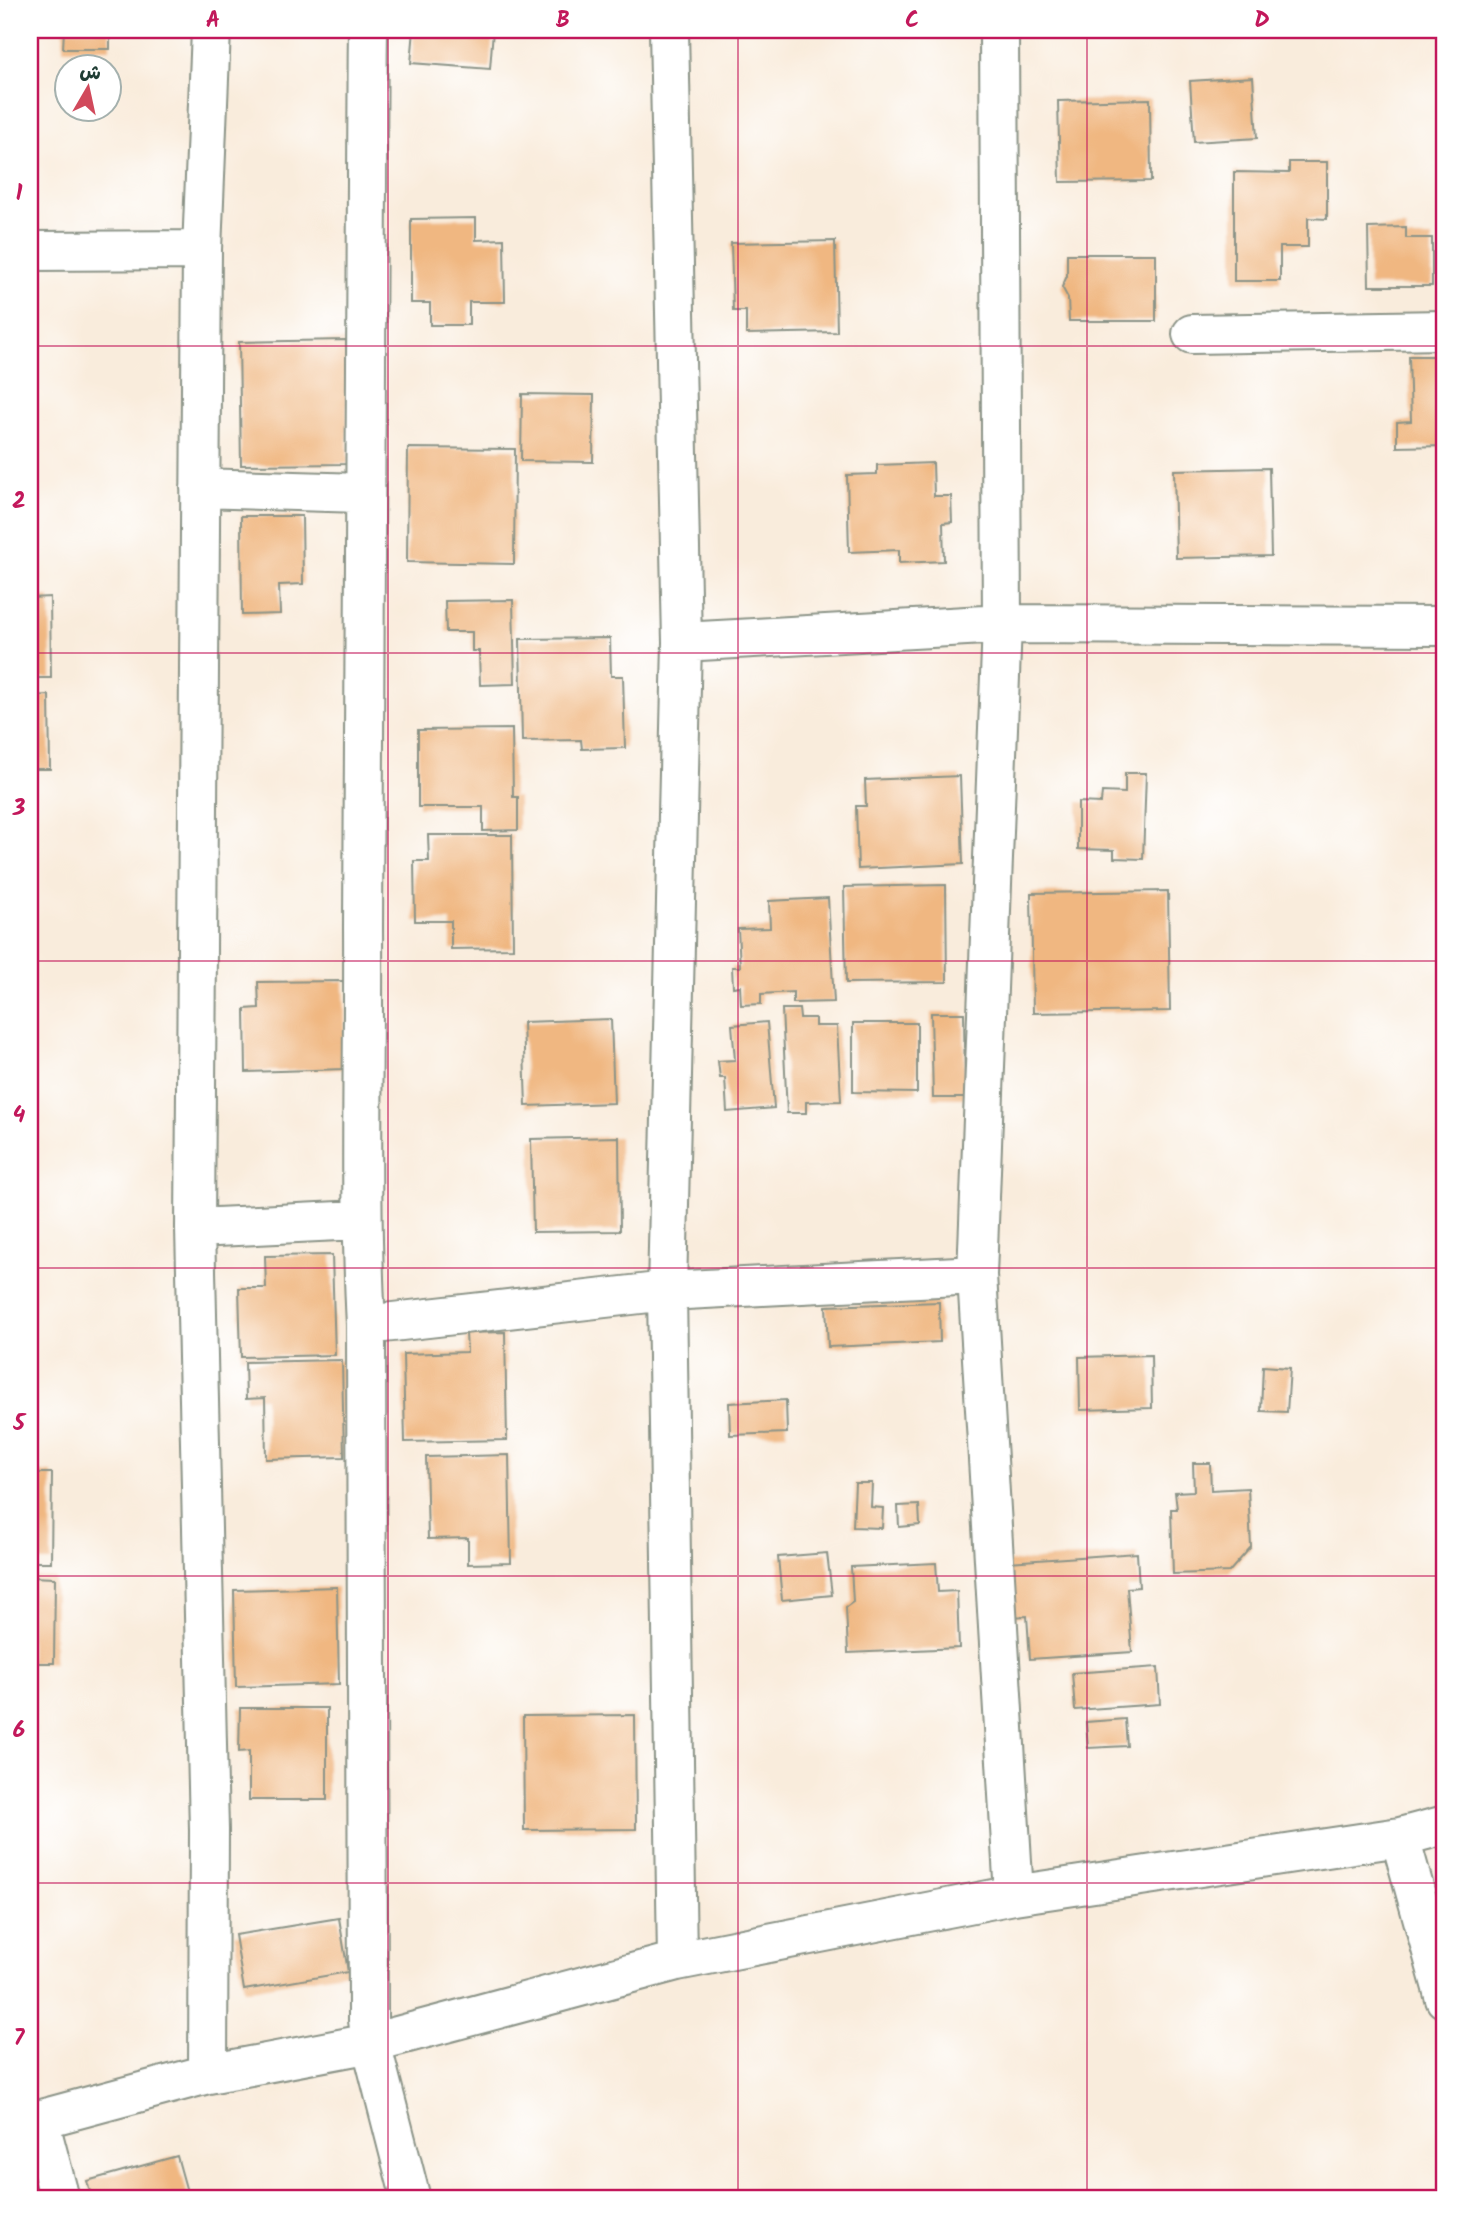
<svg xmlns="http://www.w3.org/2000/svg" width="1475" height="2229" viewBox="0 0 1475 2229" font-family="Kalam,'Playpen Sans Arabic',sans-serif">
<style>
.building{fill:#f0b781}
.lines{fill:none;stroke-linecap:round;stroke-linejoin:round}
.minor-casing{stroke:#8c9488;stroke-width:42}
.minor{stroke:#fff;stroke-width:38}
.grid{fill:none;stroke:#c2185b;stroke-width:2;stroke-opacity:0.55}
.neatline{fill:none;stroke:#c2185b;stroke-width:2.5}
.grid-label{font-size:23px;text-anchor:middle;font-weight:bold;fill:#c2185b}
</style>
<rect width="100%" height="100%" fill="#fff"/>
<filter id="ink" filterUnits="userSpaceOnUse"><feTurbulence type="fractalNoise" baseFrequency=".0143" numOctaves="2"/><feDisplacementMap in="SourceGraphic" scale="14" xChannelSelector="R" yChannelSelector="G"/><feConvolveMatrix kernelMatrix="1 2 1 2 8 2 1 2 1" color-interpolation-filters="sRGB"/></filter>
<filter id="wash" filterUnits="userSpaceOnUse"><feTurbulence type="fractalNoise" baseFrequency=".00686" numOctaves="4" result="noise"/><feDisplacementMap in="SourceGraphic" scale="28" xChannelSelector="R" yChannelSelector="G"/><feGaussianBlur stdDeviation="1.57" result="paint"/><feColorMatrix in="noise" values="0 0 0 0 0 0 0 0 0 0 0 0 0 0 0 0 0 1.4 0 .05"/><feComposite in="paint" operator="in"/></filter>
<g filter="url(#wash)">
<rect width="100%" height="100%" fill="#f9ecdc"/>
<g id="blocks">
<path class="building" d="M64,30H110V49H63Z
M414,30H493L490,69L411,63Z
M1253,77L1257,138L1194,142L1190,81Z
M1150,99L1151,181L1060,182L1058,101Z
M1289,162H1327V219L1308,218V247H1280V281H1234V172L1289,173Z
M476,218V240L504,239L505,302H469V325H430V303H411V219Z
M1406,227V238H1432V286H1369L1368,228Z
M835,241L837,332L746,334V311H733L731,243Z
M1067,254H1156V321H1069L1068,298L1062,287L1067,276Z
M346,340L348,464L241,465L239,342Z
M1409,356H1445V446L1397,447V422L1411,421Z
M522,394L594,395L593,462L521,461Z
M408,448L515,449L514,564L407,562Z
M933,463L934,496H951L952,522L943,523L944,561L899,563V550L849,552L847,475L877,474V465Z
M1269,468L1271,556L1176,558L1174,470Z
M241,516H302L303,584L279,585L280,614L242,615Z
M50,597L51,678H30V598Z
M513,600L515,684L480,685L479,651H472V632H446L445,601Z
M610,638L611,676H623L625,748L582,749L581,740L522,741L520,639Z
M49,695L50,769H30V696Z
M512,729L513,797H518V830L483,831V807H418V730Z
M1125,773H1146L1143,859L1114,858V850L1078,849V802L1101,803L1102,792L1125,793Z
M960,776L963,864L858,869L856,806H866L865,780Z
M428,835H512L513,948L451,949V921H415L414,861H429Z
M946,885L947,982L846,983L844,887Z
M1168,891L1170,1011L1033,1013L1031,893Z
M828,898L834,1002L793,1003V992L761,994V1004L741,1005L740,986L733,987L732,967H740L738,929L770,928L769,901Z
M344,981L346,1069L246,1072L245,1009L259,1008L258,982Z
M782,1009H799L800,1018H815V1026H837L841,1101L806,1102V1113H787Z
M931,1013H964L965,1098H933Z
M611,1019L614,1103L526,1106L523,1022Z
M767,1022L774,1108L727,1112L725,1078H720L718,1061L735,1060L732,1025Z
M853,1023H917V1093L853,1092Z
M619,1137L620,1231L533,1232L531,1139Z
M332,1255L335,1355L241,1357L239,1288H266L265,1256Z
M939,1302L940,1342L828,1347L826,1306Z
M505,1332L507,1440L405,1442L403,1354L467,1352L466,1333Z
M1151,1355L1152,1408L1080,1410L1079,1357Z
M342,1360L344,1457L266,1459L265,1398L246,1399L245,1362Z
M1263,1366L1290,1368L1287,1412L1261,1411Z
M786,1400L787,1433L730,1435L729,1403Z
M509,1455L511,1563L468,1564V1538L428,1539L426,1457Z
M1193,1463H1210L1211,1490L1248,1488L1251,1547L1229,1572L1173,1574L1171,1509H1177L1175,1492L1194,1491Z
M30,1473H52L51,1562H30Z
M855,1483H872L871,1507L883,1508L882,1528L853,1527Z
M919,1505L920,1525L899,1527L898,1506Z
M827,1553L832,1595L782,1600L778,1557Z
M1137,1553L1139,1587L1127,1588L1132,1652L1030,1659L1027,1616L1011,1617L1008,1562Z
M936,1563L938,1592L957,1591L959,1648L848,1653L846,1607L853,1602L851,1567Z
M30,1577L55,1578L54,1663H30Z
M337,1587L339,1684L236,1687L234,1590Z
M1158,1667L1160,1704L1075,1710L1072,1673Z
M240,1708H327V1800H249V1751L239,1752Z
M635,1715L636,1829L524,1830L523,1716Z
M1125,1719L1127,1746L1088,1748L1086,1722Z
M339,1918L348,1972L244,1990L235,1935Z
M177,2156L189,2199H92L87,2181Z"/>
</g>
</g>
<g filter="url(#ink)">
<use href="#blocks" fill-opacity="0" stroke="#8c9488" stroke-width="2"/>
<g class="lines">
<defs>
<path id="minor" d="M368,30C364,329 362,628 363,928C364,1060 359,1192 366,1325L368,2020L371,2043L411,2199
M669,30L682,642L667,1291L677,1961
M999,30L1002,624L977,1275L1014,1895
M30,251L202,250
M1192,334L1445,330
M200,488L361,493
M682,642L1002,624L1445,626
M195,1228L360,1220
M366,1325L667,1291L977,1275
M1400,1837L1445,1999
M208,2074L209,1830L195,1228L202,250L211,30
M39,2120L60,2199
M30,2122L208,2074L371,2043L677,1961L1014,1895L1400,1837L1445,1825"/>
</defs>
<use href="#minor" class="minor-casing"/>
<use href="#minor" class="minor"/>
</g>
</g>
<path class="grid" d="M388,30V2199M738,30V2199M1087,30V2199M30,346H1445M30,653H1445M30,961H1445M30,1268H1445M30,1576H1445M30,1883H1445"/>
<rect width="1475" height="2229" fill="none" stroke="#fff" stroke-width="77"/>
<g transform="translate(88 88) rotate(9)"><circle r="33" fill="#ffffff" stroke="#a5b1ae" stroke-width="2"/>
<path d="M0-5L12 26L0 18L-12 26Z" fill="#d1495b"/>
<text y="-10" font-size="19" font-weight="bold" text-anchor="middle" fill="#1f3d34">ش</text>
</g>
<rect x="38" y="38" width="1398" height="2152" class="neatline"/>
<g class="grid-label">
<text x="213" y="27">A</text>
<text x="563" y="27">B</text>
<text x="912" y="27">C</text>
<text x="1262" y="27">D</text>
<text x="19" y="200">1</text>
<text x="19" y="508">2</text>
<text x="19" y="815">3</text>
<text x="19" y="1122">4</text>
<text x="19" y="1430">5</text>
<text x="19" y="1737">6</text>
<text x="19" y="2045">7</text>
</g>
</svg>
